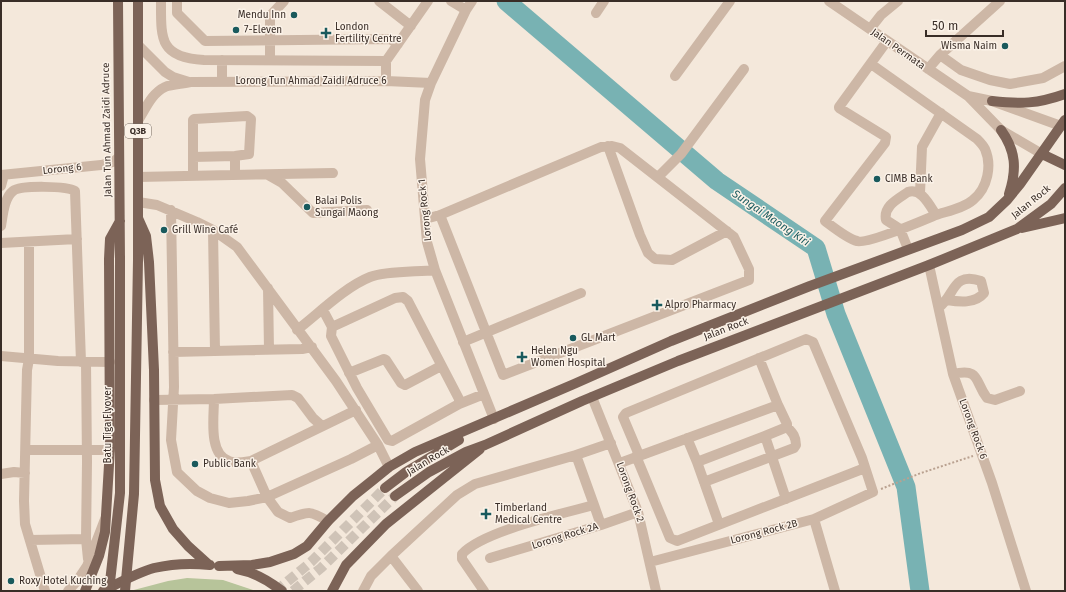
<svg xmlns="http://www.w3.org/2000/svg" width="1066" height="592" viewBox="0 0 1066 592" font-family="'Fira Sans',sans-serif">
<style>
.green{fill:#b7c49a}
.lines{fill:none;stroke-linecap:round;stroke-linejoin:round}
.river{stroke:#78b2b3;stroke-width:19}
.major-tunnel{stroke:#cfc3b7;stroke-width:10;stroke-dasharray:10 5;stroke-linecap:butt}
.path{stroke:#b9a190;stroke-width:2;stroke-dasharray:2 2;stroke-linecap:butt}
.minor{stroke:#cdb7a6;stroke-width:10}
.major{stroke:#7c6357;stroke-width:10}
.major-bridge{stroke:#7c6357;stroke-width:10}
.poi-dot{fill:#195a5d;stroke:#fbf2e8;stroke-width:1.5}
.labels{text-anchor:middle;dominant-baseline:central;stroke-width:3;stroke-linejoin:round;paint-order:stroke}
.shield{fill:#fbf2e8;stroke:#736861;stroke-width:1}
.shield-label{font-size:9px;font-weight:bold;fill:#392d27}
.poi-label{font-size:10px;fill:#392d27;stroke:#fbf2e8;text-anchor:start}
.street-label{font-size:10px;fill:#392d27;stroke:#fbf2e8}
.water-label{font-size:11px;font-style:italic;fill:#195a5d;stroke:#fbf2e8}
</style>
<rect width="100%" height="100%" fill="#f4e8db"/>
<path class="green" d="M187,578L223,580L256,591H130L168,581Z"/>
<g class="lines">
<path class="river" d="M506,1L717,181L816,248L836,314L906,487L920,591"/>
<path class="major-tunnel" d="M276,591L311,562L385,488
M293,591L321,568L395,496"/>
<path class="path" d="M881,489L921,473L973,456"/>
<path class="minor" d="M161,1C161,38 159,58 204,60L386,61L428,1
M177,1V13L205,41L390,39L398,44
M379,1L411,26
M451,1L466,10
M472,1L466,10L431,83L425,100L420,159L427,242L435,270L494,419
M829,1L968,96L1001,130L1042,154
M596,13L604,1
M870,29L881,15L898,1
M887,41L839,107V108L886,137L885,143L825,221C833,227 848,239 857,241C866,245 924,220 936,215C930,206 921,187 908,192C898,199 883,206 886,220L900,229L908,249
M138,45L165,72L173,77L189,82
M940,55L961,70L990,80L1010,84L1043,78L1065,66
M222,60V82
M270,60V16L284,1
M871,64L977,139C980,142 983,145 985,149C992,165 988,188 973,200C964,208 948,211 936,215
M928,69L940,55L1000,1
M675,76L730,1
M386,81V61
M968,96L992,101L1061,126
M139,119C146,108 152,93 165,87C172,84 183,84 191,82L386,81L431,83
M608,146L640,235L648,253L655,259L672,260L727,231
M193,157L235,156L249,154L251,119L247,116L194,119L193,120V176
M1,175L101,165L113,162L119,157
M235,175V156
M268,175L282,183L313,213L367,210
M138,177L333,173
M658,177L681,154L744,69
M1,186L4,175
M920,193L922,147L941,113
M138,202L157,205L197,222L213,230L237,247L336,381L378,445L389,467
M171,210L174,387L171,440L177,472L197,491L210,498L229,503L248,501L267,497L351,459L378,445
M425,219L440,215L601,147L612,146L620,148L734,237L749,269V280L503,375L440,215
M1,226C3,215 4,198 13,191C21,185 67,186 75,191L81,362
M213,230L215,351
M29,242V359L27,370L24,501L25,524L45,591
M1,243L77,239
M929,265L953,374L992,483L1026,591
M268,288L269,350
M939,307C955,296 952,271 981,281L984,293C975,304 959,302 947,300
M323,310L332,327L331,336L357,388L388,440L392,441L459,404L484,394
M332,327L395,298L403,297L408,301L459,399V404
M297,330C319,313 345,287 370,277C386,271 417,272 435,270
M463,342L581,293
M173,352L302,349L312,347
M1,356L58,361L110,362
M86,362L87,462L86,539L88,559
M349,373L384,359L386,360L401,383L405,385L441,366
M953,374C981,368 974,381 987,398L995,400L1020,391
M592,397L638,512L656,591
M214,399C214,417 208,454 229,461C236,464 244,462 251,461L356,410
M154,400L214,399L292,395L298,398L313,418L322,426
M778,405L787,424V427L765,436L786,499
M687,438L697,462L719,524
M26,450H110
M576,455L594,505
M639,455L623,417L626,413L806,339L813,342L862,458L873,492L814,519L650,562
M636,456L670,538L677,541L865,468
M251,461L267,497L278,512L290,518C310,511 310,511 328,521
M697,462L765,436
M620,463L778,405L759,358
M1,474L14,472L25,473
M704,482L794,448L796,445C796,437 793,433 787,427
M814,519L835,591
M30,540L86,539
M490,558L601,525L638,512
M68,591L77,581L87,566L105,519
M363,591L371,576L391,556
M418,591L391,556L457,495L475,484L576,455L611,443
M484,591L462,559V554C483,531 561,514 594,505L601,525"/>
<path class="major" d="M118,1L120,259
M138,1V260
M992,101C1021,104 1037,104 1065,94
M1001,130C1016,151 1017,169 1009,194
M1042,154L1065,165
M138,218L146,236L149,262L154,370L155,480L160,506L173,529L188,546L209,565
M1022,228L1065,218
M385,488L406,472L459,440
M395,496L429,472L466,452L485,445L582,401L678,361L929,265L1017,229L1051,204L1065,188
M219,566L252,565L270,562L294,554L307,546L328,521L353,496L373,480L389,467L415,452L574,384L671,341L810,286L962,230L989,217L1007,200L1020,184L1065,120
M237,569C254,572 269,581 282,591
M85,591L99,556L105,532L110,448L109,259L110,239L120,221
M103,591C119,583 136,573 154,568C171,564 192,563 210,565
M332,591L346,565L386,524L480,449"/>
<path class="major-bridge" d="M109,591L120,493V259
M125,591L134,494L138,260"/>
</g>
<g class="poi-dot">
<circle cx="294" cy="15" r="4"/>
<circle cx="236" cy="30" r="4"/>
<path d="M324 27h4v4h4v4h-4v4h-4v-4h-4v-4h4z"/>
<circle cx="1005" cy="46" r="4"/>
<circle cx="877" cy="179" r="4"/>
<circle cx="307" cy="207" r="4"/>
<circle cx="164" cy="230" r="4"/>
<path d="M655 299h4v4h4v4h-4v4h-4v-4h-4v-4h4z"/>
<circle cx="573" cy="338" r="4"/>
<path d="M520 351h4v4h4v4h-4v4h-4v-4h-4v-4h4z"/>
<circle cx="195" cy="464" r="4"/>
<path d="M484 508h4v4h4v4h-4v4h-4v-4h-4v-4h4z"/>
<circle cx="11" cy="581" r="4"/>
</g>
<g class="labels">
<rect class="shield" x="125" y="124" width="26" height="14" rx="3"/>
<g class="shield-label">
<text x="138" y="131">Q3B</text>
</g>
<g class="poi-label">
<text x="286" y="15" text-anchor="end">Mendu Inn</text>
<text x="335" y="27">London<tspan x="335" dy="12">Fertility Centre</tspan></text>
<text x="244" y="30">7-Eleven</text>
<text x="997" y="46" text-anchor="end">Wisma Naim</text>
<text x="885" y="179">CIMB Bank</text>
<text x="315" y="201">Balai Polis<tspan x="315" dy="12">Sungai Maong</tspan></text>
<text x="172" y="230">Grill Wine Café</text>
<text x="665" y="305">Alpro Pharmacy</text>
<text x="581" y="338">GL Mart</text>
<text x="531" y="351">Helen Ngu<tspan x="531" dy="12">Women Hospital</tspan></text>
<text x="203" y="464">Public Bank</text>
<text x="495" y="508">Timberland<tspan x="495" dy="12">Medical Centre</tspan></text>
<text x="19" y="581">Roxy Hotel Kuching</text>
</g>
<g class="street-label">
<text transform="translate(898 49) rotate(35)">Jalan Permata</text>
<text x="311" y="81">Lorong Tun Ahmad Zaidi Adruce 6</text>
<text transform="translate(107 130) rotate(-91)">Jalan Tun Ahmad Zaidi Adruce</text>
<text transform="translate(62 169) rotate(-6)">Lorong 6</text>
<text transform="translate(1031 202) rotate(-39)">Jalan Rock</text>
<text transform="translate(425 210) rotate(-96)">Lorong Rock 1</text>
<text transform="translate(726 329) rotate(-21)">Jalan Rock</text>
<text transform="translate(108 425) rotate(-90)">Batu Tiga Flyover</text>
<text transform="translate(973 429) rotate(70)">Lorong Rock 6</text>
<text transform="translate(428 461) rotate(-31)">Jalan Rock</text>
<text transform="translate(630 492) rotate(70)">Lorong Rock 2</text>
<text transform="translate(764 532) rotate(-15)">Lorong Rock 2B</text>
<text transform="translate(565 536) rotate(-17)">Lorong Rock 2A</text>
</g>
<g class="water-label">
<text transform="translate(771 218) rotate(34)">Sungai Maong Kiri</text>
</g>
</g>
<rect width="1066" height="592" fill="none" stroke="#392d27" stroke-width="4"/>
<path d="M926 30v6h77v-6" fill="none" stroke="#392d27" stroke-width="2"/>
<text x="932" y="30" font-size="12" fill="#392d27" stroke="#fbf2e8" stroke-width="3" paint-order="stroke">50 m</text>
</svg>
